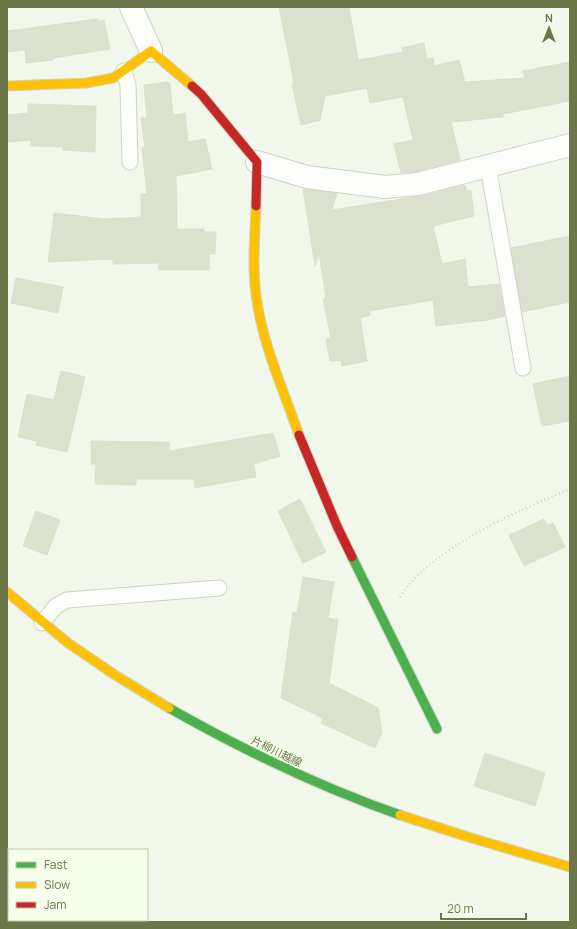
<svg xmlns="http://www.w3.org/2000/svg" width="577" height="929" viewBox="0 0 577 929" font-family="Manrope,'Noto Sans JP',sans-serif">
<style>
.building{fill:#dbe1ce;stroke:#dae0cc}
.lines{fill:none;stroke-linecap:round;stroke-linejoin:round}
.lane-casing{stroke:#ced4c2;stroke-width:17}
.street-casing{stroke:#ced4c2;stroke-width:24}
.fast-casing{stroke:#cfd6c3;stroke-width:11}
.slow-casing{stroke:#cfd6c3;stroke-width:11}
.jam-casing{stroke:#cfd6c3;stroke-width:11}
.path{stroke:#d2d6c7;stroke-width:2.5;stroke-dasharray:1 3;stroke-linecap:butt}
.lane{stroke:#fdfefc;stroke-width:15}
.street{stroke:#fdfefc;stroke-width:22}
.fast{stroke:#4caf50;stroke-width:9}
.slow{stroke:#ffc107;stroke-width:9}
.jam{stroke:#c62828;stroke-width:9}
.labels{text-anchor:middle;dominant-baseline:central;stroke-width:3;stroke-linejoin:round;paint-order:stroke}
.street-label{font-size:11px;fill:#6c7649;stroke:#f5ffea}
</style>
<rect width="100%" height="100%" fill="#f1f7ea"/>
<path class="building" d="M279,7H349L358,60L403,52L402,48L424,43L427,59L433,58L434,66L459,60L465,82L525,78L523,71L570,62V101L503,114V117L451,122L460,160L416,172L401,173L394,144L413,140L403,97L370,103L367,88L325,96L320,120L301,125L292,84L294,83Z
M98,19L99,21L104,20L110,49L53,58V60L26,63L25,50L7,52V31Z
M168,82L170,84L173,115L185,113L188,142L205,139L212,169L176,176L177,229H204V232H216L215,254H209V270H159V263L113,264V259L48,262L54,213L104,219L141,217V194H147L142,148L145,147L141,118H147L144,85Z
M28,104L96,106L95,152L63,150V147L30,146L31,140L7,142V115L28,113Z
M465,185L467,191H471L474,216L433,226L442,264L465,259L468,287L499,284L505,316L487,320L436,326L433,300L369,311L370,315L360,318L367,361L342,366L341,360L330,361L326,339L331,338L323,299L326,298L319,254L315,266L303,189L337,193L332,210L421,196Z
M570,236V302L522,312L511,248Z
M16,278L63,287L58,313L11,303Z
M61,371L85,377L67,452L36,445L37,441L18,437L27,394L54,400Z
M570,376V421L542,426L533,384Z
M273,433L280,456L254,464L256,477L195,488L194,479H136V485L95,484L96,464H91V441L169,442V451Z
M300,499L326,552L303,563L278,511Z
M36,511L60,520L47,555L23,546Z
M544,519L547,525L553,523L565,547L524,566L509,535Z
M303,577L334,582L328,618L338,620L329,683L378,708L382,733L375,748L321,723L323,718L281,698L293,612L297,613Z
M485,753L545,773L535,806L474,786Z"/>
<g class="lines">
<defs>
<path id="lane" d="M124,71L128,85L130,162
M488,166L523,368
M42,623L56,606L67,600L219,588"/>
<path id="street" d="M131,7L151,51
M257,162L307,177L385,187L418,184L570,145"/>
<path id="fast" d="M352,557L437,729
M169,708C243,750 320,787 400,815"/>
<path id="slow" d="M7,86L86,83L113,78L151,51L192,86
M256,206C255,235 252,265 256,295C262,343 283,389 299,435
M7,592L68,643L115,675L169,708
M400,815L468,837L570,867"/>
<path id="jam" d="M192,86L201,94L257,162L256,206
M299,435L337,526L352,557"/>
</defs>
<use href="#lane" class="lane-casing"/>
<use href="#street" class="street-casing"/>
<use href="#fast" class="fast-casing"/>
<use href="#slow" class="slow-casing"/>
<use href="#jam" class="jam-casing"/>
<path class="path" d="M400,597C430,549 519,510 570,489"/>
<use href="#lane" class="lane"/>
<use href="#street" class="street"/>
<use href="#fast" class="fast"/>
<use href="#slow" class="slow"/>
<use href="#jam" class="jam"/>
</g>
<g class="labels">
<g class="street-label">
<text transform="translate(277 751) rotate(26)">片柳川越線</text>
</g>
</g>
<rect width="577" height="929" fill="none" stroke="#6c7649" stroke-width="16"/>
<rect x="8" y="849" width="140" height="72" fill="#f5ffea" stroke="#bec8aa"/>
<rect x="16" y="862" width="20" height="6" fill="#4caf50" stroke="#bec8aa"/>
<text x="44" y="869" font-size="12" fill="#6c7649">Fast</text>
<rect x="16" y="882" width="20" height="6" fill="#ffc107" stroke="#bec8aa"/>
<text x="44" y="889" font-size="12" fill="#6c7649">Slow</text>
<rect x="16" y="902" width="20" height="6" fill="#c62828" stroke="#bec8aa"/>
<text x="44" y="909" font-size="12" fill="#6c7649">Jam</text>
<g transform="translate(549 28)" stroke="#f5ffea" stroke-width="3" paint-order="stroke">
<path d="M0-3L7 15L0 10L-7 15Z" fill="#6c7649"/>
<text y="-6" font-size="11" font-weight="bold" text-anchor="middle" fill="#6c7649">N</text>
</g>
<path d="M441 913v6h85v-6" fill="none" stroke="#6c7649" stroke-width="2"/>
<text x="447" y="913" font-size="12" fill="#6c7649" stroke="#f5ffea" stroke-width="3" paint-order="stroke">20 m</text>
</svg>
